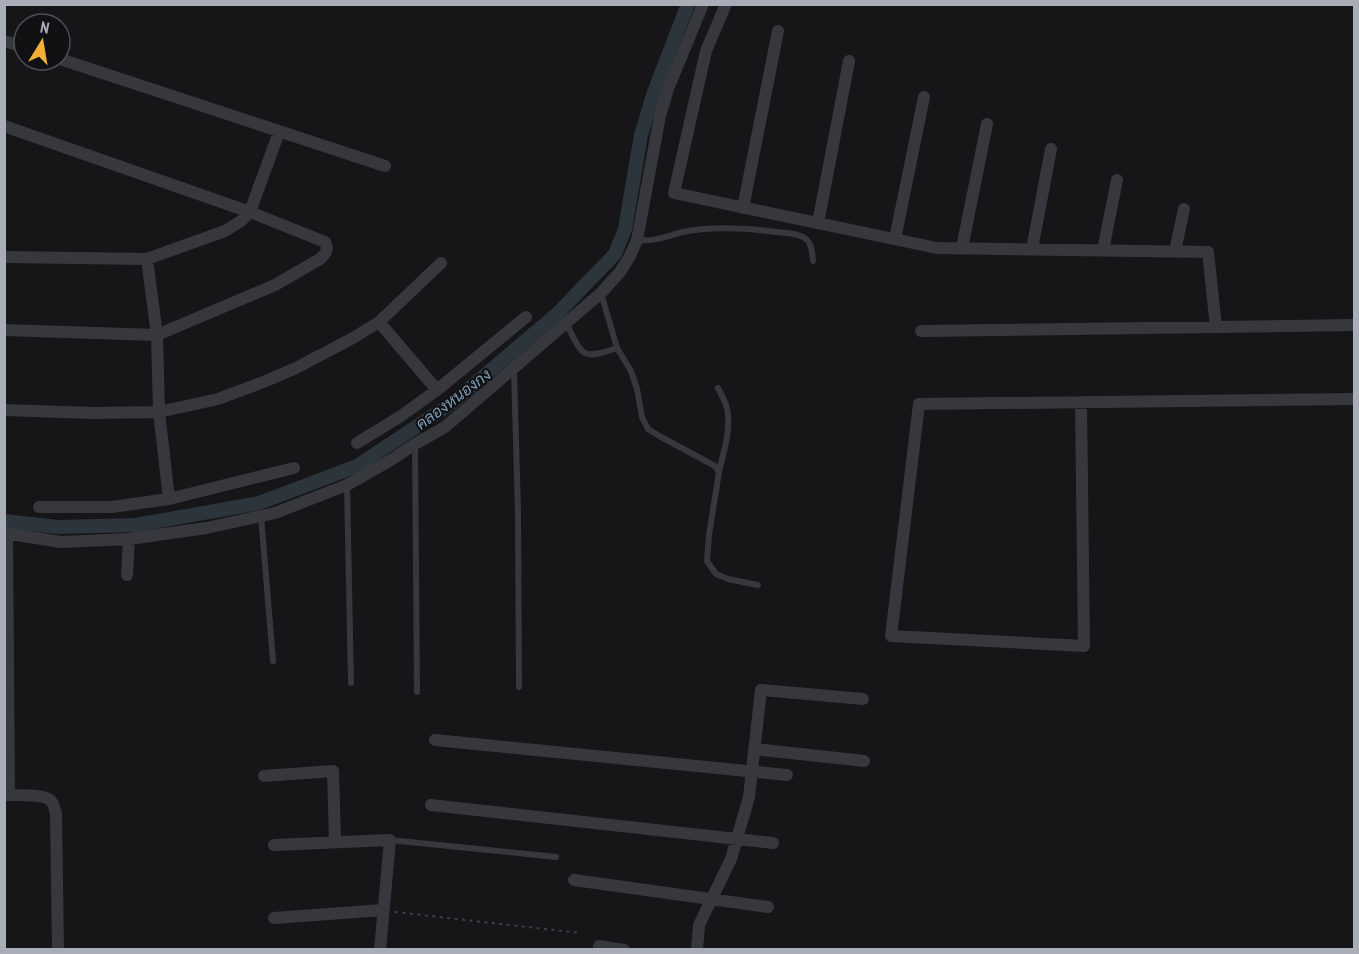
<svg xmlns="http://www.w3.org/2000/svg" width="1359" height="954" viewBox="0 0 1359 954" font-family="'PT Sans Narrow',Sarabun,sans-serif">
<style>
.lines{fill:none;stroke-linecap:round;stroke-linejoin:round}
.canal{stroke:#2c353c;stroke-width:14}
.path{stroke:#3d3f44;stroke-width:2;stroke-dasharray:3 4.5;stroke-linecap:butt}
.service{stroke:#37383d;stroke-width:6}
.minor{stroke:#37383d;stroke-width:12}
.labels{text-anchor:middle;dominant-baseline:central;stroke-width:4.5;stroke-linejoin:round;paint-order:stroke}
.water-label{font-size:16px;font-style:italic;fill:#7f9bb3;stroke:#111113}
</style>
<rect width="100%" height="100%" fill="#161618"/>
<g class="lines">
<path class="canal" d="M4,521L58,527L136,525L259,503L357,466L452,403L557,314L615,254L625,229L641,135L654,92L688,4"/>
<path class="path" d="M395,912L580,933"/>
<path class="service" d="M637,240C654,242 667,236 683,232C713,226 745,228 776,232C784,233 795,233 803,237C812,242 812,252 813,261
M601,293L617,348L631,371L637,389L642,417L648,429L661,437L715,466L719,472L709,535L707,561L716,574L728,579L758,585
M566,323C583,355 580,361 617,348
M514,370L518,512L519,687
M718,388C722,396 728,405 728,415C730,433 723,454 719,472
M415,444L417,692
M347,485L351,683
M261,516L273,661
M390,840L556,857"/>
<path class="minor" d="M726,4L706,51L674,193L937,248L1208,252L1216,327
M4,41L24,47
M60,59L385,166
M4,126L250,212L325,242C329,250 326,253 320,259L275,285L157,335L4,330
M743,208L778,31
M818,223L849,61
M895,239L924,97
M962,248L987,124
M1032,249L1051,149
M1103,250L1117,180
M1175,251L1184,209
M4,257L147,259L225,231L241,221L250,212L279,132
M147,259L157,335L159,412L169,499
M379,322L437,390
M921,331L1354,325
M1081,402L1084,646L891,636L919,404L1354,399
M4,410L93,413L159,412L218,399L266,381L296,368L353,338L379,322L441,263
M357,443L401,416L437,390L526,317
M39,507H112L169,499L294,468
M4,533L61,542L129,539L206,528L275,513L347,485L391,460L415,444L445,427L473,403L601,293L620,272L630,256L637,240L660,116L668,89L703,4
M7,533L9,795
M127,575L129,539
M435,740L787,775
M754,749L864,761
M264,776L333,771L335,842
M4,795C14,795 44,794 50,800C54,803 55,810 56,814L58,950
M431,805L773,843
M274,845L390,840L380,950
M574,880L768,907
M274,918L383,910
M599,946L624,950
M697,950L699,925L731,859L749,797L761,690L863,699"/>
</g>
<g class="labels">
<g class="water-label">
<text transform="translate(453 399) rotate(-37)">คลองหนองกง</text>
</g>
</g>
<rect width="1359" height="954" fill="none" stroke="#a8adb8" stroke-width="12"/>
<g transform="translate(42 42) rotate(11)"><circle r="28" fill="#111113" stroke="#4d4f55" stroke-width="1.5"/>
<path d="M0-4.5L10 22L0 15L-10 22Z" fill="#f2b134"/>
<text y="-9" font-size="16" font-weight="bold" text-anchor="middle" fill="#a8adb8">N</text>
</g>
</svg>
